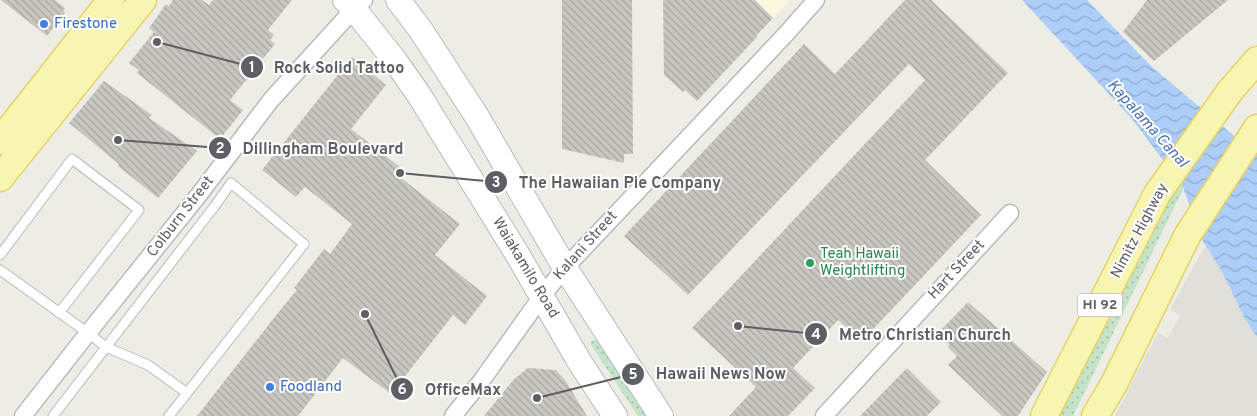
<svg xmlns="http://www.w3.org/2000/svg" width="1257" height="416" viewBox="0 0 1257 416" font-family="Overpass,sans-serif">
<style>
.commercial{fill:#fbf8de}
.industrial{fill:#e0dfda}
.grass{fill:url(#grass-dots)}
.water{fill:url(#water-waves)}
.building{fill:url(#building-back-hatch)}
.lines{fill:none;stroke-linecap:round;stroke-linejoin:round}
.service-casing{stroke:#b8b9be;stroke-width:11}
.minor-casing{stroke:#b8b9be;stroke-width:19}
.secondary-casing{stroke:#b7b9be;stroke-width:26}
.primary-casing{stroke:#e5d167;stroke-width:29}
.service{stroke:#fff;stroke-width:9}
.minor{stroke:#fff;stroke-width:16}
.secondary{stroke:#fff;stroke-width:24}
.primary{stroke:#f8f5b0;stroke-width:26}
.shop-dot{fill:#3f7fe0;stroke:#fff;stroke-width:2}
.leisure-dot{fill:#2e9e5b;stroke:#fff;stroke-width:2}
.labels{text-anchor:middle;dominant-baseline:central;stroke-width:4;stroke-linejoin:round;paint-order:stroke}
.shield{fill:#fff;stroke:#8e8f92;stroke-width:1}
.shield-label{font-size:14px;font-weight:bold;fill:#5d5f64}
.shop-label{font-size:15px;fill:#366cbe;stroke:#fff;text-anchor:start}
.street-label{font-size:15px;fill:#5d5f64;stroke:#fff}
.leisure-label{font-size:15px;fill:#27864d;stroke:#fff;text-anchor:start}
.water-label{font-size:16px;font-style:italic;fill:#4d72b1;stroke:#fff}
.leader{fill:none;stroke:#5d5f64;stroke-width:2}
.callout-dot{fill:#5d5f64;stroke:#fff;stroke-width:2}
.mark-label{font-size:15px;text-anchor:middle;font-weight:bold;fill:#fff}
.callout-label{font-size:16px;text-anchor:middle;font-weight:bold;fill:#5d5f64;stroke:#fff;stroke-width:4;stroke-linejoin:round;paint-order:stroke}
</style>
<defs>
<pattern id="grass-dots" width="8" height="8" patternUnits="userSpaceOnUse" patternTransform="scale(1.25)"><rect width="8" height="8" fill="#c4e3c8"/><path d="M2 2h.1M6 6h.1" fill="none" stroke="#a2bba6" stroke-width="1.8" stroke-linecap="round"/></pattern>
<pattern id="water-waves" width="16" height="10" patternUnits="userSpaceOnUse" patternTransform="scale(1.25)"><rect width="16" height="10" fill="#accef8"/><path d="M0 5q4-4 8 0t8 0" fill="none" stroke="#8faacc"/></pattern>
<pattern id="building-back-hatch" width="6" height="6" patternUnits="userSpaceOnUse" patternTransform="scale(1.25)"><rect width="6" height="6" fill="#cac7c2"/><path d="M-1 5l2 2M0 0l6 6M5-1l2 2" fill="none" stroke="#a7a5a1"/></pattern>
</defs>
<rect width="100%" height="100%" fill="#eeede5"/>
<path class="commercial" d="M755,0H790L773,18Z"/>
<path class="industrial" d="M1206,246L1221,270L1246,321L1257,337V416H1115L1158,333L1168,338L1180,315L1170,310L1202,251Z"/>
<path class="grass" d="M1172,171L1184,187L1073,416H1051Z
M600,339L653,416H638L591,345V341Z"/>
<path class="water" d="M1022,0H1087L1152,67L1257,155V337L1246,321L1221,270L1201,238L1183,187L1133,120Z"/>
<path class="building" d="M1,0H55L65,8L63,11L65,13L47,36Z
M173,0H202L209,5L213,0H292L268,30L274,35L270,40L275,44L230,100L243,110L220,139L137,73L139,70L129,63L154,32L149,28L166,4L169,6Z
M562,0H632L633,154H624V163L562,149Z
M663,0H755L773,18L756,36L757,37L697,101L685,90L683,92L664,75Z
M905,0H931L1008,73L925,160L981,215L862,341L838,320L793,368L815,388L788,416H729L756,387L692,328L925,80L909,64L688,295L624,236L804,44L835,74Z
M1147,0H1228L1154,61L1123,32Z
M352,57L386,85L351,129L406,172L401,178L460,224L435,255L487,296L465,325L453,315L391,394L343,358L298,416H197L281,309L297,290L294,288L324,249L330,254L352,224L305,187L296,197L262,170Z
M104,81L152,115L149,118L197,151L158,198L118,166L119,164L69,123Z
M968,302L1047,372L1018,416H1002L948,365L957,356L948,347L949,344L938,333Z
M528,368L556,370L565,380L587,416H484L514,379Z
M907,368L941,402L927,416H860Z"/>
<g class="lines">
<defs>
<path id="service" d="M0,255L72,159L139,210L59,313
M0,270L88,333L106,347L148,365L187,393
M53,416L214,207L231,183L304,244L169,416"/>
<path id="minor" d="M23,416L88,333L198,196L271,100L354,9L364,0
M453,416L482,380L542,296L565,268L786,34L816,0
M824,416L1010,213"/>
<path id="secondary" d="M345,0L354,9L396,62L419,95L519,257L579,361L615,416
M398,0L420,29L476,115L565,268L661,416"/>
<path id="primary" d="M0,141L111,0
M0,178L143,0
M1044,416L1157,194L1230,91L1257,60
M1095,416L1114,384L1187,236L1257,128"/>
</defs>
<use href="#service" class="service-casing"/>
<use href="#minor" class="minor-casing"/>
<use href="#secondary" class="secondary-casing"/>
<use href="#primary" class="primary-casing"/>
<use href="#service" class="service"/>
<use href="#minor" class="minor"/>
<use href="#secondary" class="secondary"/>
<use href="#primary" class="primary"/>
</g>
<g class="shop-dot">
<circle cx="44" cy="24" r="5"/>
<circle cx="270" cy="387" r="5"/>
</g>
<circle class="leisure-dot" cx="810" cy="263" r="5"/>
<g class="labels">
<rect class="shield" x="1077.5" y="293.5" width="45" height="23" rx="4"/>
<g class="shield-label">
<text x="1100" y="305">HI 92</text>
</g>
<g class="shop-label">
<text x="54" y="24">Firestone</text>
<text x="280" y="387">Foodland</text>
</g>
<g class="street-label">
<text transform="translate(181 217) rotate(-52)">Colburn Street</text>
<text transform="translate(1140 231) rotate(-62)">Nimitz Highway</text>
<text transform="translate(586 246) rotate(-48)">Kalani Street</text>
<text transform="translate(525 268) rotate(59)">Waiakamilo Road</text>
<text transform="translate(957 270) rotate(-47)">Hart Street</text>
</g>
<g class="leisure-label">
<text x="820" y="254">Teah Hawaii<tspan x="820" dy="17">Weightlifting</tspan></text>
</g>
<g class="water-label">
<text transform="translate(1147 124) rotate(48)">Kapalama Canal</text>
</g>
</g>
<path class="leader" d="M157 42L252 67M118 140L220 148M400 173L496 182M738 326L816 334M537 398L633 374M365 314L402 389"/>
<g class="callout-dot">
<circle cx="157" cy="42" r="5"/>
<circle cx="118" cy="140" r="5"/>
<circle cx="400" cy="173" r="5"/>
<circle cx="738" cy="326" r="5"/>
<circle cx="537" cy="398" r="5"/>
<circle cx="365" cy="314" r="5"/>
<circle cx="252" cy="67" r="12"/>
<circle cx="220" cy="148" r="12"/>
<circle cx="496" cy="182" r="12"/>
<circle cx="816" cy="334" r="12"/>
<circle cx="633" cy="374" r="12"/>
<circle cx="402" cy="389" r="12"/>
</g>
<g class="mark-label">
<text x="252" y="72">1</text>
<text x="220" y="153">2</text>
<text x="496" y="187">3</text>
<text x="816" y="339">4</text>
<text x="633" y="379">5</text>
<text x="402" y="394">6</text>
</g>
<g class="callout-label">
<text x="339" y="73">Rock Solid Tattoo</text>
<text x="323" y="154">Dillingham Boulevard</text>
<text x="620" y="188">The Hawaiian Pie Company</text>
<text x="925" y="340">Metro Christian Church</text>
<text x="721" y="379">Hawaii News Now</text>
<text x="463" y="395">OfficeMax</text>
</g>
</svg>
